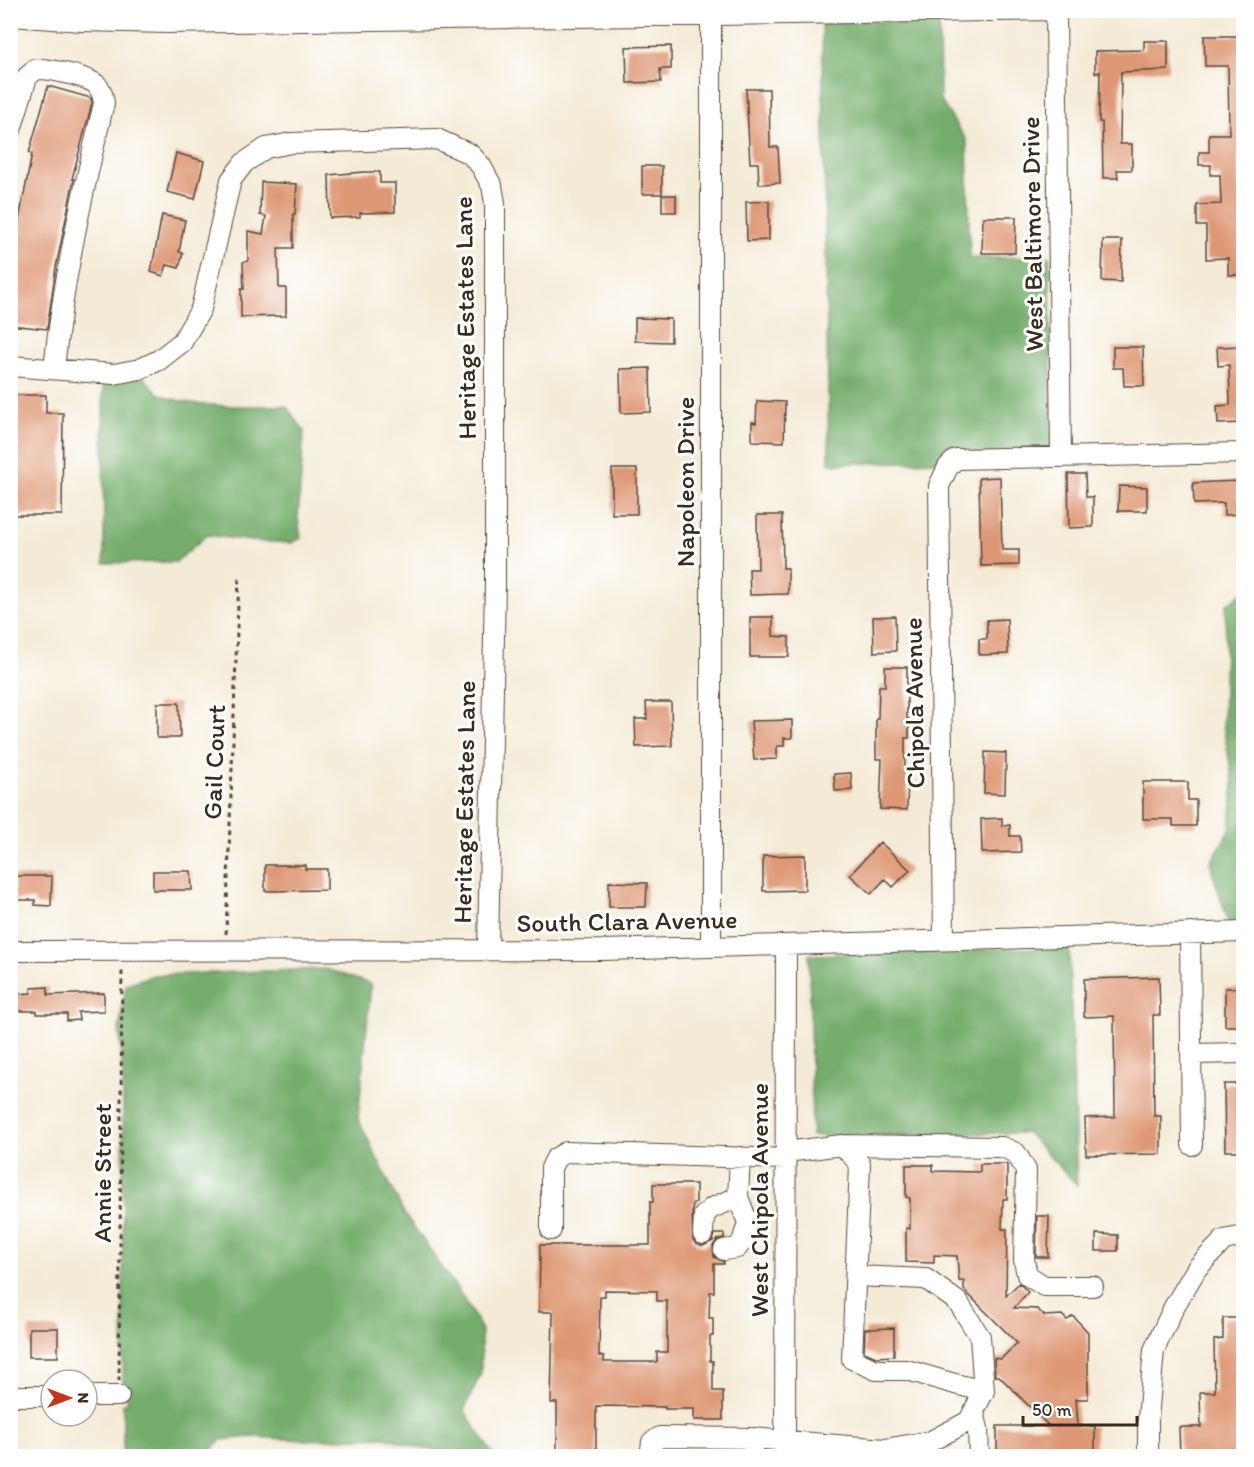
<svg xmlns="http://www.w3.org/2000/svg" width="1254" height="1467" viewBox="0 0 1254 1467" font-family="Itim,sans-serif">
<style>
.forest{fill:#74ad6c;stroke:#586c45;stroke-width:1.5}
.building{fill:#de9874;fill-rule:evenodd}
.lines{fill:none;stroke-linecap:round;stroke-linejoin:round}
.minor-casing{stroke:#57473a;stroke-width:22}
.path{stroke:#57473a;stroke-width:3;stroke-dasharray:4.5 4.5;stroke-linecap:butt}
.minor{stroke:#fff;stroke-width:20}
.labels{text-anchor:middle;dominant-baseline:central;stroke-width:6;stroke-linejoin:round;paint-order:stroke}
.street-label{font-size:26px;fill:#3b2a1e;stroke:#fff}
</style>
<rect width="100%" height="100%" fill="#fff"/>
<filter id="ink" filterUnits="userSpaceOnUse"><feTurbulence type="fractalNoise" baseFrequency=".0167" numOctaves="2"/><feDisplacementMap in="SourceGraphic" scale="12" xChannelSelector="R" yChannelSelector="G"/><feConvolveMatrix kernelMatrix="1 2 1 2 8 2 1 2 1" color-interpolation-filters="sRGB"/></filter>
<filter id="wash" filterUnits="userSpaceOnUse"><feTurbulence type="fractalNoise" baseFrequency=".008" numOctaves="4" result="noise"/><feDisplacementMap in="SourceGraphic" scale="24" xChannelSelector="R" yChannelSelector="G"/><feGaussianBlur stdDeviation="1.35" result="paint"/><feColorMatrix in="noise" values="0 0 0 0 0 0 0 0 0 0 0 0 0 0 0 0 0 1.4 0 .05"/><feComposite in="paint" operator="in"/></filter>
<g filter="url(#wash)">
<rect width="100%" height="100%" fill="#f4ebd7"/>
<path class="forest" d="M11,10L501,11L11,17Z
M939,20L940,100L967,141L970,258L1050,257L1052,450L943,457L941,461L829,464L822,22Z
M144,377C149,383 154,391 160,394C192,410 250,405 286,406L304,431L298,518L301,538L292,543L252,541L207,535L176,562L104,563L103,381Z
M1243,593V924H1229L1212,871L1211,862L1230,830L1233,782L1223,724L1226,605Z
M1069,947L1077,1185L1027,1133L812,1136L809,955Z
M326,969L371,984L358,1119L404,1213L462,1296L481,1328V1373L464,1410L494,1456H455L453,1453L419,1448L385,1437L303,1440L253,1437L221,1440L206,1456H123V1404L127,1403V1389L123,1388V1072L119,1030L126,984L154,975Z"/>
<g id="blocks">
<path class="building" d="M1204,36H1244V151H1239L1238,188H1244V275H1228V258L1206,259V226H1197V205L1221,204L1220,175H1210L1211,165H1199V152H1209V134H1229L1228,66H1205Z
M1144,41H1168V70L1121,72L1120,144H1132V170H1117L1118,178H1103L1102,122H1099L1100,72L1095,73V51L1144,50Z
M671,46V69H660L661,82L627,83L626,47Z
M48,86L91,98L92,103L72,179H74L56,267L47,329L10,325V255H12L32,154L29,153Z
M746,89H769L770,147H778L780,183L759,184L758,163H750Z
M176,153L204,161L195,199L167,192Z
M642,166H662V194H642Z
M364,172H380V183H395V212L360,213V217L330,218L329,175Z
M261,182L297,184L295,214H293V248H278L279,288H286V316L241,317V289H244L243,262L248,261V231L263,234L266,216L260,215Z
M662,195H676V212H662Z
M769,201V240L747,241L746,202Z
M162,215L185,220L179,252L183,253L179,268L167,265L163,276L151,272Z
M983,217H1016L1015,253H982Z
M1103,240H1122L1121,282L1102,281Z
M635,318L671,319V342L635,341Z
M1244,346V423L1218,424L1217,406L1230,405L1229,365L1218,366L1217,347Z
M1113,347H1143L1144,386H1124L1123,368H1113Z
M650,368L651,412L621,413L620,369Z
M10,395H46V413H63L62,515H10Z
M757,401L785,402L784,442L752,441V422L756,423Z
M612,469H637V514H612Z
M1068,474H1085L1086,497H1093V527L1069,528Z
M1000,477L1002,550H1019V565L981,566L979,478Z
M1237,481L1238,498L1244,497V514L1224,515V503L1194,504L1193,483Z
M1119,486L1147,487V511H1118Z
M757,515H782L783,568H788V594L750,595L749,569H758Z
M895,616L896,651L874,652L873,617Z
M750,617H773V636L789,637V657H750Z
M1007,619L1008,654L979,655V639H987V620Z
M885,667H907V719H909V738H905V772H908L907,810L880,809L882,759H876V719H878L879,686H885Z
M646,702H671L672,746L636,747L635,719H647Z
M157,703H179L180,738H157Z
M792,720V738H784V746H777V759L754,760L751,721Z
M985,752L1006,753L1005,794L984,793Z
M851,773L852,790L835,791L834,774Z
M1143,782H1188V800H1196V826H1173V819H1143Z
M1002,818V826L1010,825V836H1020L1021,852L982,853L981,819Z
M880,842L910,870L893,887L885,879L871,894L850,875Z
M805,855V890L763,891V856Z
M265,865H305V869H327V890L265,891Z
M153,871H191L192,890H153Z
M14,876H52L51,906L35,905V900H14Z
M609,882L647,883L646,907H609Z
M1159,977L1160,1015H1153L1154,1116H1161V1154L1086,1155L1085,1118L1115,1117L1114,1016L1084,1017V979Z
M48,987V995L104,993V1011L78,1012L79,1020L67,1021V1014H37V1011H17V994L31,993V988Z
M1225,988H1244V1026H1225Z
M1224,1084H1244V1151H1225Z
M980,1164H1007V1199H1003L1002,1229H1007L1006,1296L1019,1283L1028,1292L1014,1308L1037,1309L1045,1316L1062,1315L1067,1320L1073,1316L1088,1332V1399H1076L1078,1426H1095V1456H997V1426H1049L999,1376H995L994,1358L1001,1359L1017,1343L964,1290V1281H959L957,1256L934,1255V1263L906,1262V1228L910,1229V1198L906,1197V1165H933V1171L980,1172Z
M653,1184H696V1203H693L692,1214L693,1240L697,1244L703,1246L713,1241L715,1234H724V1238L717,1240L713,1246L714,1257L724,1262V1264H714V1292H710L709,1318H713V1336H710V1361H713V1391H723V1420H694V1409H665V1407L596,1406V1456H557V1403H551L553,1312H539L540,1245H650V1202H653ZM605,1290L657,1291V1301H667V1352H657V1362H604V1356H599L600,1296H605Z
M1037,1216H1049L1048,1257H1036Z
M1096,1234L1118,1235V1251H1096Z
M1223,1318H1244V1332H1241L1244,1456H1180L1179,1427H1201L1200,1392H1215L1214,1340L1223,1339Z
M29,1328H58V1357H29Z
M894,1328V1356L876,1357L864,1352L865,1329Z"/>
</g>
</g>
<g filter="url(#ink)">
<use href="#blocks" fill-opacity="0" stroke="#57473a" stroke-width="1.5"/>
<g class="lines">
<defs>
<path id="minor" d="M1056,11L1061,457
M10,16L82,21L167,23L1056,10
M711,16V947
M10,133L27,77L36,69C48,68 89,77 97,85C102,91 103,96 104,103C83,192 63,279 54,369
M10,366L114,374L140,369L159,360L182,342L201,309L231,180L244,163L266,148L291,143L437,139L470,154L481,166L492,186L495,203V583L488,950
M1190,933L1192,1145
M944,940L939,486L948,467L956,459L1244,453
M10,951L603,950L1244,932
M1191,1054L1244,1053
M842,1145L1002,1147L1016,1153L1026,1170L1024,1260L1027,1275L1044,1286H1093
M738,1197L740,1157
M551,1230V1168L556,1158L566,1152L786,1159
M703,1234L704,1215L712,1208L738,1197L748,1223L742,1242L737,1248L724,1250
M856,1276L926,1279L958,1302L980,1337L984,1391
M10,1396H51
M87,1396H119
M974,1412L978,1429L979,1456
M753,1438V1456
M650,1456L652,1442L660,1437L753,1438L885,1449L931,1441L969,1421L984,1391L955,1384L907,1370H876L852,1359L860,1164L842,1145L786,1152
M785,1456L786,945
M1148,1456V1419L1154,1350L1174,1307L1197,1268L1224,1240L1244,1236"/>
</defs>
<use href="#minor" class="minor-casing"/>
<path class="path" d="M226,934L239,576
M119,1381L122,968"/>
<use href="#minor" class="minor"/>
</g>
</g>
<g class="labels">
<g class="street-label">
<text transform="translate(1032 234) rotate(-91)">West Baltimore Drive</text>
<text transform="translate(465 318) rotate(-91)">Heritage Estates Lane</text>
<text transform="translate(685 482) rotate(-90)">Napoleon Drive</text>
<text transform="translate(914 703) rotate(-91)">Chipola Avenue</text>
<text transform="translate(214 762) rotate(-88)">Gail Court</text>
<text transform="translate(464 802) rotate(-89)">Heritage Estates Lane</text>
<text transform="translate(627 921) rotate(-1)">South Clara Avenue</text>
<text transform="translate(102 1173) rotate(-90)">Annie Street</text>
<text transform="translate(759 1200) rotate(-90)">West Chipola Avenue</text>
</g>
</g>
<rect width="1254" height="1467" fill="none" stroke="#fff" stroke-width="36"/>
<g transform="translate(69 1398) rotate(90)"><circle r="28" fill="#ffffff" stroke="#b1aaa5" stroke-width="1.5"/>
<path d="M0-4.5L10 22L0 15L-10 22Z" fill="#c8321e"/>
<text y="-9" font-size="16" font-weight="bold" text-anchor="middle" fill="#3b2a1e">N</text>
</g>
<path d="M1023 1416v9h114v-9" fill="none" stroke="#3b2a1e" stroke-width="3"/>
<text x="1032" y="1416" font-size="18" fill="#3b2a1e" stroke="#ffffff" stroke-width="4.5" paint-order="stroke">50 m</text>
</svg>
